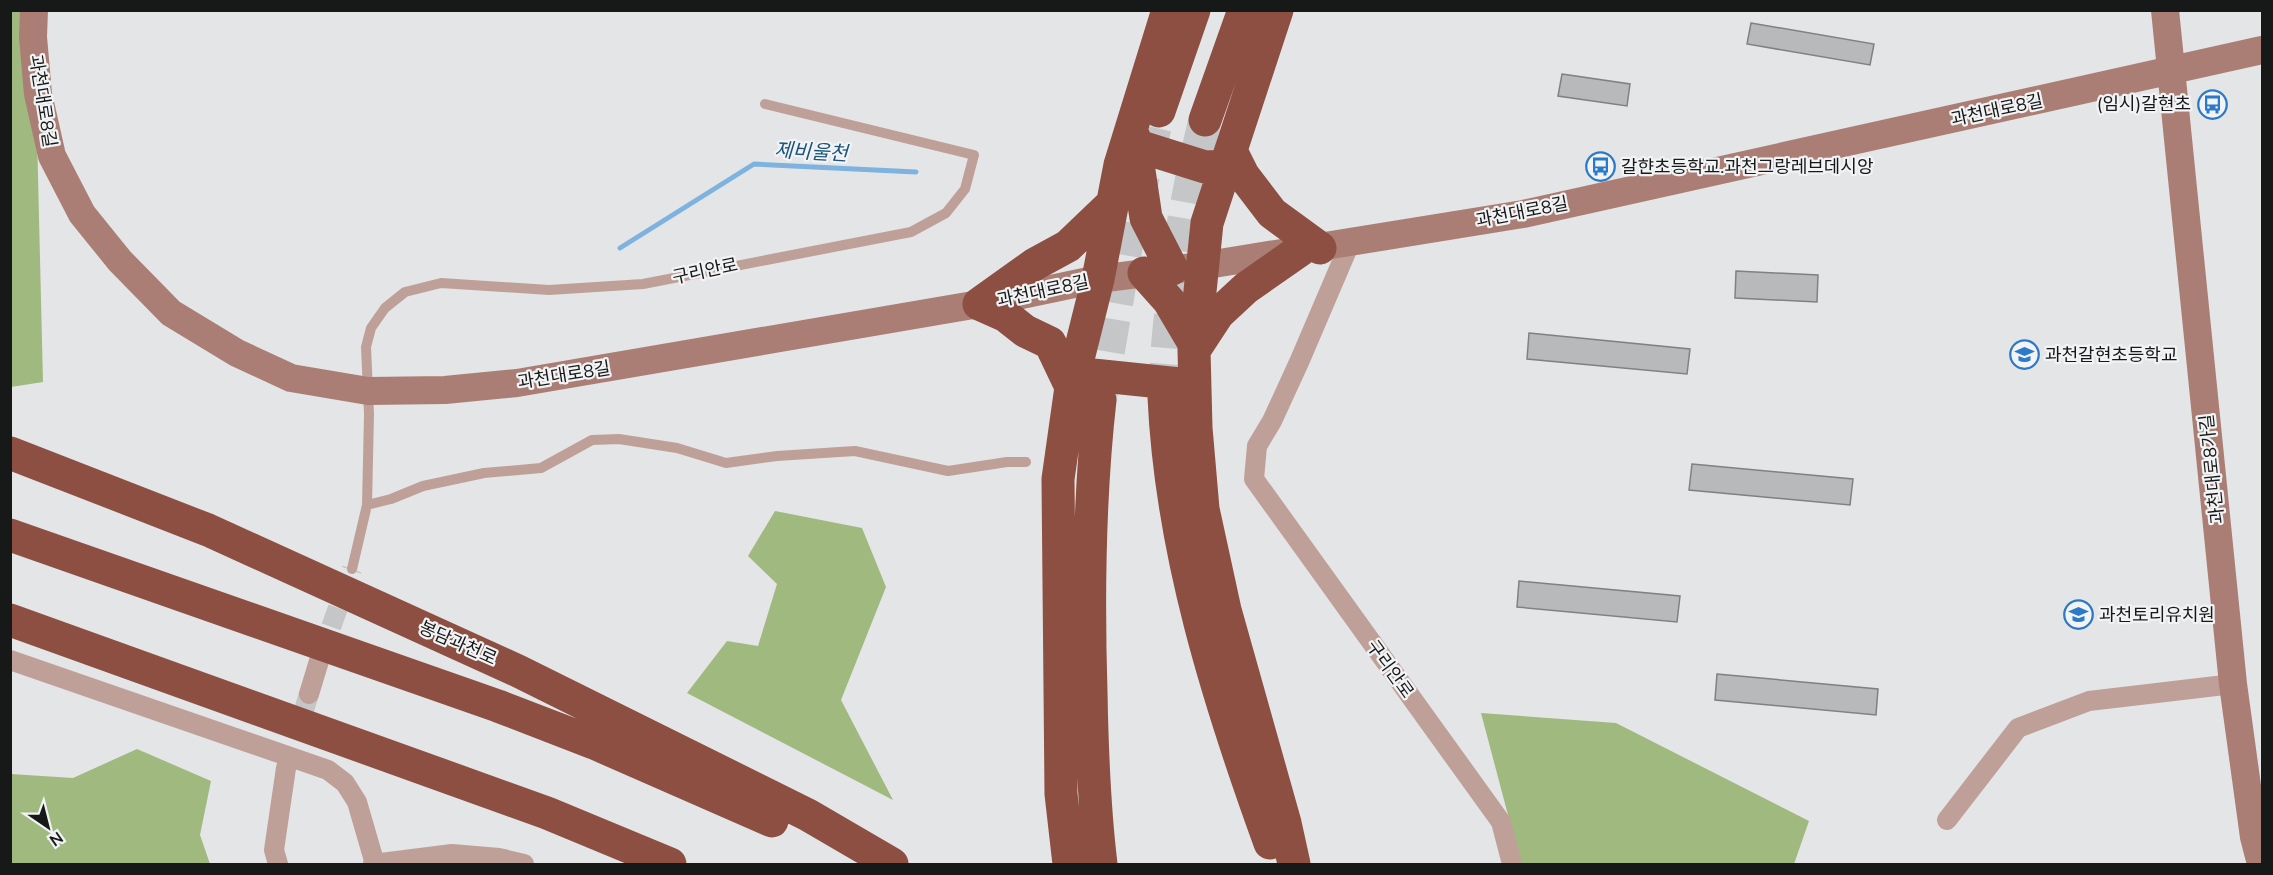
<svg xmlns="http://www.w3.org/2000/svg" width="2273" height="875" viewBox="0 0 2273 875" font-family="'Nunito Sans','Noto Sans KR',sans-serif">
<style>
.forest{fill:#a0b97f}
.lines{fill:none;stroke-linecap:round;stroke-linejoin:round}
.stream{stroke:#7eb2df;stroke-width:5}
.building{fill:#b7b9ba;stroke:#7f8182;stroke-width:1.5}
.street-tunnel{stroke:#c5c6c8;stroke-width:20;stroke-dasharray:20 10;stroke-linecap:butt}
.highway-tunnel{stroke:#c5c6c8;stroke-width:33;stroke-dasharray:33 16;stroke-linecap:butt}
.lane{stroke:#bfa099;stroke-width:10}
.street{stroke:#bfa099;stroke-width:20}
.secondary{stroke:#aa7e74;stroke-width:28}
.highway{stroke:#8c4f42;stroke-width:33}
.labels{text-anchor:middle;dominant-baseline:central;stroke-width:4.5;stroke-linejoin:round;paint-order:stroke}
.street-label{font-size:18px;fill:#171818;stroke:#f1f3f4}
.poi-label{font-size:18px;fill:#171818;stroke:#f1f3f4;text-anchor:start}
.water-label{font-size:20px;font-style:italic;fill:#1a547e;stroke:#f1f3f4}
</style>
<rect width="100%" height="100%" fill="#e4e5e7"/>
<path class="forest" d="M11,11H34L43,382L11,387Z
M775,511L862,528L886,587L841,700L893,800L687,693L727,641L758,646L777,584L748,556Z
M1481,713L1616,723L1809,821L1794,864H1521Z
M137,749L211,781L200,835L210,864H11V774L73,778Z"/>
<g class="lines">
<path class="stream" d="M620,248L754,164L916,172"/>
</g>
<path class="building" d="M1751,23L1874,44L1870,65L1747,44Z
M1562,74L1630,84L1627,106L1558,96Z
M1736,271L1818,275L1817,302L1735,298Z
M1529,333L1690,349L1687,374L1527,359Z
M1692,464L1853,479L1850,505L1689,490Z
M1519,581L1680,596L1677,622L1517,607Z
M1717,674L1878,689L1876,715L1715,700Z"/>
<g class="lines">
<path class="street-tunnel" d="M321,655L352,569
M286,768L309,694"/>
<path class="highway-tunnel" d="M1164,397C1169,302 1182,213 1205,120
M1100,400L1126,248L1159,111"/>
<path class="lane" d="M367,505L369,414L366,347L371,328L385,308L405,292L441,283L549,290L643,284L911,232L946,213L965,189L974,155L765,104
M352,569L367,505L391,499L423,486L484,473L541,468L592,440L619,439L677,448L726,463L777,456L855,451L948,471L1007,462H1026"/>
<path class="street" d="M1350,243L1300,360L1272,421L1257,446L1254,479L1501,822L1512,864
M10,660L328,770L345,783L357,802L375,864
M309,694L319,661
M1947,820L2018,728L2089,701L2233,684
M278,864L274,850L286,768
M373,864L452,854L499,858L524,864"/>
<path class="secondary" d="M34,10L33,37L38,94L52,156L82,214L120,261L171,313L237,353L291,378L368,391L445,390L517,383L979,304L1098,279L1201,266L1523,214L2262,50
M2165,10L2233,684L2254,837L2261,864"/>
<path class="highway" d="M1277,10L1207,223L1194,350L1196,428L1203,509L1225,610L1285,823L1294,864
M1159,111L1194,10
M1205,120L1244,10
M1134,137L1146,218L1172,269
M1135,145L1205,167L1226,166
M1231,151L1243,175L1272,213L1320,248
M1144,273L1169,301L1195,345
M979,304L1035,264L1068,246L1114,202
M979,304L1006,316L1025,331L1050,343L1071,387
M1197,346L1218,314L1246,288L1299,251
M1072,381L1093,375L1180,384L1191,391
M1164,397C1171,550 1218,700 1270,843
M1100,400C1089,497 1088,594 1091,692C1092,749 1094,807 1101,864
M10,453L208,530L518,671L808,815L892,864
M10,535L498,706L594,743L772,821
M10,620L547,813L670,864
M1069,864L1061,794L1058,479L1071,387L1098,279L1120,165L1168,10"/>
</g>
<defs>
<symbol id="bus-ring" viewBox="-11 -11 22 22"><circle r="9.5" fill="#f1f3f4" stroke="#2a7ac9" stroke-width="1.5"/><path d="M-5-6H5V4H4V6H2V4H-2V6H-4V4H-5ZM-3.5-4V0h7V-4ZM-3.5 1.2v1.5H-2V1.2ZM2 1.2v1.5H3.5V1.2Z" fill="#2a7ac9"/></symbol>
<symbol id="school-ring" viewBox="-11 -11 22 22"><circle r="9.5" fill="#f1f3f4" stroke="#2a7ac9" stroke-width="1.5"/><path d="M0-5L7-2L0 1L-7-2ZM-4 1L0 2.5L4 1V4Q0 6-4 4Z" fill="#2a7ac9"/></symbol>
</defs>
<g fill-rule="evenodd">
<use href="#bus-ring" x="2196" y="88" width="33" height="33"/>
<use href="#bus-ring" x="1584" y="150" width="33" height="33"/>
<use href="#school-ring" x="2008" y="338" width="33" height="33"/>
<use href="#school-ring" x="2062" y="598" width="33" height="33"/>
</g>
<g class="labels">
<g class="street-label">
<text transform="translate(43 101) rotate(81)">과천대로8길</text>
<text transform="translate(1997 110) rotate(-12)">과천대로8길</text>
<text transform="translate(1522 212) rotate(-11)">과천대로8길</text>
<text transform="translate(705 271) rotate(-12)">구리안로</text>
<text transform="translate(1043 291) rotate(-12)">과천대로8길</text>
<text transform="translate(564 375) rotate(-9)">과천대로8길</text>
<text transform="translate(2212 469) rotate(-96)">과천대로8가길</text>
<text transform="translate(458 643) rotate(24)">봉담과천로</text>
<text transform="translate(1390 669) rotate(54)">구리안로</text>
</g>
<g class="poi-label">
<text x="2191" y="104" text-anchor="end">(임시)갈현초</text>
<text x="1621" y="167">갈햔초등학교.과천그랑레브데시앙</text>
<text x="2045" y="355">과천갈현초등학교</text>
<text x="2099" y="615">과천토리유치원</text>
</g>
<g class="water-label">
<text transform="translate(811 152) rotate(3)">제비울천</text>
</g>
</g>
<rect width="2273" height="875" fill="none" stroke="#171818" stroke-width="24"/>
<g transform="translate(48 827) rotate(145)" stroke="#f1f3f4" stroke-width="4.5" paint-order="stroke">
<path d="M0-4.5L10 22L0 15L-10 22Z" fill="#171818"/>
<text y="-9" font-size="16" font-weight="bold" text-anchor="middle" fill="#171818">N</text>
</g>
</svg>
